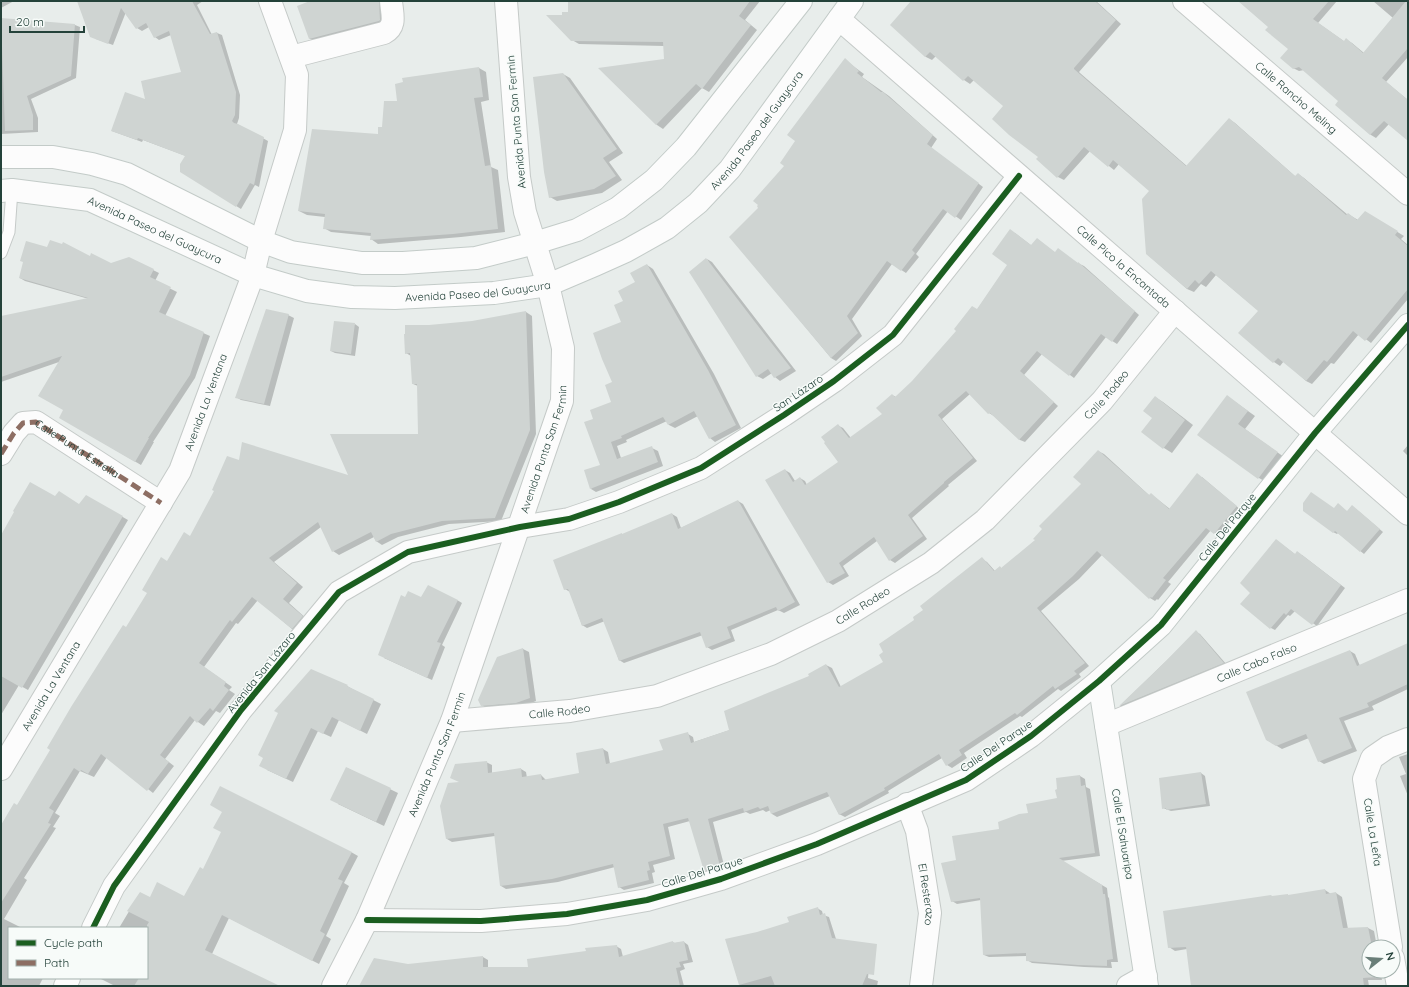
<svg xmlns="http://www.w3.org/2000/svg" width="1409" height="987" viewBox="0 0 1409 987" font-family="Quicksand,sans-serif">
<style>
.shadow{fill:#0003}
.building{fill:#cfd4d2}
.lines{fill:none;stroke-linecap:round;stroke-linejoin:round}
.lane-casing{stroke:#c5cac8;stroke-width:13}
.street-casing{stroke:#c5cac8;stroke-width:24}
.secondary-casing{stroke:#c3cbc8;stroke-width:24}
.lane{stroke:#fcfcfc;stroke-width:11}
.street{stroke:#fcfcfc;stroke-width:22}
.secondary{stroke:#fcfcfc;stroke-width:22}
.quiet{stroke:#8d6e63;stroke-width:5;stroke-dasharray:10 5;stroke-linecap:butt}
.cycleway-casing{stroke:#f7fbf9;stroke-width:8}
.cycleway{stroke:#1b5e20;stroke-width:6}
.labels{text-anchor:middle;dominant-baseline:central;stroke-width:3;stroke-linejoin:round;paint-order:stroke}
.street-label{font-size:11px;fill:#24423a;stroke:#f7fbf9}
</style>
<rect width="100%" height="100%" fill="#e8edeb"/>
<path class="shadow" d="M1,1H14L1,8Z
M78,1H203L197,5L212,35L217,33L222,35L240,95L239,118L237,124L268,141L259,187L255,185L241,209L181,171L186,156L143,140L142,142L112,131L146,100L182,72L171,35L159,40L155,37L149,27L142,31L137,28L126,12L113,45L96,39Z
M306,1H384V23L315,41L310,39L308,3Z
M569,1H760L745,20L757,30L709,92L702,88L663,129L657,125L600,69L665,60L664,46L579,44L572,40L563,16L570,13Z
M912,1H1096L1121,24L1079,72L1080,73L1188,167L1229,119L1235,123L1296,177L1298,174L1304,178L1348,215V214L1358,220L1365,212L1404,236L1401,239L1408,245V299L1371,343L1359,334L1334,364L1331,363L1312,384L1306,381L1284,361L1280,366L1274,362L1240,333L1259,311L1216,275L1206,287L1201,284L1194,292L1187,289L1147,254L1150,191L1119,164L1114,170L1090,151L1064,180L1058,177L1038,159L1039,157L1005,106L974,80L970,84L964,80L936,56L932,60L926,57L892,25Z
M1239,1H1337L1318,23L1345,42L1347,40L1352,43L1364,53L1393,18L1373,1H1408V57L1386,82L1408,100V140L1389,124L1376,138L1371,135L1337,105L1340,101L1304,70L1299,71L1293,68L1290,48L1269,27Z
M11,20L75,25L80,27L76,78L31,99L38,118V132L1,134V21Z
M845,60L864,74L862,77L889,96L937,139L931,148L983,187L961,220L948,211L916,254L919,257L906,273L892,264L852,319L862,336L836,361L831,358L731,237L760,208L785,166L797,141Z
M479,68L486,72L489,100L481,102L491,167L498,170L505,232L461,237L378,244L371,239V236L331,232L324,228L325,217L307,215L299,211L379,135L398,102Z
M563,74L570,78L623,153L609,162L622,180L602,193L557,201L550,197Z
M1015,233L1032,246L1056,253L1084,266L1139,315L1117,344L1106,337L1074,378L1042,354L1024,375L1058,406L1025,442L1020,440L994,416L989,413L970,394L942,419L977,461L948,485L949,486L912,518L927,539L895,563L890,560L877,541L843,566L849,576L833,585L828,582L785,470L790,473L795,481L800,478L805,481L807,485L840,463L839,426L843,428L851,438L883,414L892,395L896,397L913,382L977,310L1008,265Z
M90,257L111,264L153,270L159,273L155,281L177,292L165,316L210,336L195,378L153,442H154L141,465L61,418L65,410L59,362L1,382V317L89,299L25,281L20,278Z
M707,259L712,262L796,371L780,381L775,377L772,373L763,379L757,376Z
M647,265L653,269L714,374L741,428L715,442L710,438L698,416L675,428L669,425L667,421L626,440L627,442L617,446L621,458L652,448L658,451L663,466L596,492L591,489L601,466L594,419L613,403L614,383L624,302Z
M526,312L532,316L536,434L501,521L449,524L398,537L382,545L376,541L374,537L339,555L333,551L321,527L274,562L303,587L289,603L308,620L298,632L292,629L258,600L238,624L236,623L204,667L232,687L229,690L235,694L220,713L216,711L204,726L195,720L165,759L174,766L153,793L107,757L94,777L80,771L55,813L60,816L53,827L56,828L24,878L27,880L4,919L22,928H9V978H43L39,986H1V827L17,806L168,562L191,538L240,461L350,477L419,435L418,386L413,384L411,356L406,353L429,326L472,322Z
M288,315L294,318L270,406L241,400L236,397Z
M355,324L359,327L355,356L335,353L331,351Z
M1227,396L1255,416L1245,429L1284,457L1266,482L1259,478Z
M1155,397L1163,402L1193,425L1172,453L1164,448L1153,418Z
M1408,445V456L1403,451Z
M1098,451L1104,454L1150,496L1156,498L1170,509L1202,477L1241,510L1219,536L1211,530L1168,582L1171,584L1158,600L1157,599L1155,601L1150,598L1102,555L1079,579L1041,611L1089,666L1079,674L1081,677L1061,691L1058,689L1022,717L1020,716L964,753L967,758L952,768L947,765L942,758L888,791L889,793L845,817L839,814L830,796L777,817L772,814L771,810L766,812L763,810L750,814L746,812L713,822L725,869L710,873L705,870L690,821L668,827L675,859L653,865L655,872L652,873L654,883L624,890L619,887L615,867L558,882L506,889L501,886L495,836L452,842L447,839L462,783L486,762L492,765V773L521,769L526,772L527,778L541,775L546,780L580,774L603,749L608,752L610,764L664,751L688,734L693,737L694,742L730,730L826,665L832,668L841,687L885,662L924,610L982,559L987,562L995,571L1000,567L1002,569L1036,540L1082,484Z
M86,496L128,520L28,690L19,685L1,715V563L55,498L80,505Z
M738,501L743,504L800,605L784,613L778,610L731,630L735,641L712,650L707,647L703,635L624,663L619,660L605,621L587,628L582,625L570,592L565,589L622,535L672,514L677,517L681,528Z
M1334,509L1348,512L1356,509L1383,532L1364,554L1338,533L1337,534L1333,532Z
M1276,540L1296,555H1302L1345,588L1317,626L1295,611L1290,616L1288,615L1275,630L1271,628L1252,593Z
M406,598L457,600L462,603L442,645L445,647L432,680L384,658Z
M1196,632L1200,634L1227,665L1123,708L1120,706Z
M1408,644V689L1372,706L1374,710L1344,721L1357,751L1324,764L1319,761L1309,738L1282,749L1267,740L1350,651L1355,654L1360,666Z
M523,649L529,652L536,701L523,706L488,709L482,705Z
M347,686L354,690L381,704L367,734L339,720L331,737L318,731L293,782L267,770L264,757Z
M1408,754V796L1400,776L1406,774L1399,757Z
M347,768L398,793L384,826L338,804Z
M1201,773L1205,776L1210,806L1171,811L1163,808Z
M1080,776L1085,779L1086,787L1090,789L1100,856L1061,861L1107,888L1108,897L1109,898L1118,962H1111L1112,968L1084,967L1032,963L1027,960V956L989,957L984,955L981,900L957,904L952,901L957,861L1001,830L1058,799Z
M351,852L358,856L344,883L349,886L326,936L331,939L319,964L229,918L212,954L277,986H115L99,978H147V928H119L140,893L150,898L185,897L204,870Z
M1325,890L1331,894L1336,893L1342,897L1348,929L1368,928L1374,931L1377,947H1369V971H1380L1382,980H1368L1369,986H1192L1187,949L1175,951L1169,947L1288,895L1290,896Z
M817,908L822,911L823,915L829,917L836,939L871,946L868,978L878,981L877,986H740L726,940L757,933L790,923Z
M672,942L675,943L684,942L688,945L693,962L683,964L685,969L680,971L684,986H530L587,952L616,946L621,949L623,957Z
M483,957L488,960V968L499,986H360L408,965Z"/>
<path class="building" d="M77,1H192L210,34L217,32L236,92L235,115L232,121L234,123L238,124L264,137L254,185L250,183L236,207L180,172V164L185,156L138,138L137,140L111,131L125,92L145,99L141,81L181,72L169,31L154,38L146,23L136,29L121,8L108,44L90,37Z
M310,1H379L380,20L379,21L309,39L297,6Z
M568,1H750L739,16L751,25L702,89L696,84L656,125L598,68L664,59L663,42L571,41L546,15H562V12H568Z
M911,1H1095L1116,20L1074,68V69L1186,166L1229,118L1295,176L1298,173L1346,215L1348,213L1357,220L1365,211L1398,231L1395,235L1408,246V289L1365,341L1353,331L1327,362L1324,360L1306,381L1278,358L1273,363L1238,333L1258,311L1211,271L1199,284L1195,280L1187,289L1146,254L1142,199L1149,191L1113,160L1108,167L1084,147L1057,178L1036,159L1038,157L1009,135L992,119L1003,106L968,76L963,81L930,52L925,57L890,25Z
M1238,1H1329L1313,19L1344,41L1346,38L1363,53L1406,1H1408V48L1382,78L1408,100V141L1384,121L1370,135L1335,105L1338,101L1299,67L1293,69L1280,58L1288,49L1265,30L1268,27Z
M1,18L75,24L71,76L27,96L33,115V130L5,131Z
M845,58L859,71L857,73L881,92H883L933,135L927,144L979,183L955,218L943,209L912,250L915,253L901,271L887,261L847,316L858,333L831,358L729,237L758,208L757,206L758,205L753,201L784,166L780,163L795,141L787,135Z
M479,67L483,97L474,98L485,166L491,165L498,229L453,234L370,240L371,233L323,229L325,214L298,211L312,129L378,134V127H382L384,101H397L395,84L403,82L402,78Z
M563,73L617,149L603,158L616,176L594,189L549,198L544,172L533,77Z
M1010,229L1031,245L1037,238L1055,252L1058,248L1078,263V262L1135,311L1112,342L1101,334L1069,376L1037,351L1020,371L1054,402L1019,440L990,413L988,414L966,391L938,415L973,458L944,482V483L908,515L923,536L889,561L874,537L839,563L845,573L827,583L765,480L785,469L793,482L800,477L805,485L838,462L824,443L825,442L821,437L838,424L849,438L882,414L876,408L892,394L895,397L912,381L956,331L954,329L972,306L977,309L1007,265L992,254Z
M50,240L62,244L63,242L90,256L91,253L111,263L129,257L154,269L150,277L171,287L159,312L204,332L190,375L148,438H149L135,462L59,418L63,410L38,396L62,356L1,377V316L88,298L19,278L23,262L20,261L26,241L47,247Z
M706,258L755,322L791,368L774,378L768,369L756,377L689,272Z
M647,264L708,370L736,425L709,439L694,411L668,425L663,417L621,436L622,438L611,442L617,459L652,446L658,462L590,489L584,470L600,465L584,422L593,419L590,410L611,402L605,385L612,382L602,359L593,333L621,322L614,305L623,301L618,291L635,282L630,273Z
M266,309L289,314L264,404L235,398Z
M526,311L530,430L495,518L442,521L391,534L376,542L371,532L332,552L318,522L269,558L297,583L283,599L303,616L292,629L252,597L232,622L230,620L199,663L226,682L224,686L229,690L213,711L210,708L197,723L190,716L160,755L169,762L147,791L101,754L88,774L81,770L80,772L74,768L49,808L54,811L48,823L51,824L1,903V825L14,803L17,805L50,750L47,748L71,707L123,625L126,627L147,593L142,590L161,557L167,561L184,532L190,536L214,491L212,490L227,456L239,460L242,442L348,475L330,434H418L417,384H412L410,353L405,354L404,334H405V325H429L472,321Z
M334,321L355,323L351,354L330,351Z
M1227,395L1248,411L1238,424L1278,452L1258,479L1197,435Z
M1155,396L1185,420L1163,449L1141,432L1152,418L1143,411Z
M1098,450L1149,495L1151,493L1169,509L1197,473L1237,506L1214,534L1206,528L1163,578L1166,580L1152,598L1151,597L1149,599L1097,551L1073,576L1037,608L1085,663L1074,671L1077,674L1055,689L1053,686L1017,715L1015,713L959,750L962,755L946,766L939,754L884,788L885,790L839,815L827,792L771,814L768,806L760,809L758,807L744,812L743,808L708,819L720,866L704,871L688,818L663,824L670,856L648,862L650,870L647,871L649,880L618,888L613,864L552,879L500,886L494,833L446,839L440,806L448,783L459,782L450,778L455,764L487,761L488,773L521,768L522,777L541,774L542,780L579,773L576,753L603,748L606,764L663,750L659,740L688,732L691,743L729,730L724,711L809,676L808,674L826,664L839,687L883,662L879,655L883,652L879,644L914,620L913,617L923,610L920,606L982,557L994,571L1000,566L1001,568L1035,540L1033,539L1042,529L1039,526L1081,484L1073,477Z
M30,482L55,496L59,491L79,504L86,495L123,516L22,688L1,676V535L14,512L13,511Z
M1311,492L1334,508L1338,503L1347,511L1352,505L1380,529L1360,552L1335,531L1333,533L1303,511V503Z
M738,500L795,602L778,611L776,607L727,627L731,638L706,648L700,632L619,661L602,618L582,626L568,589L564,590L553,560L622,533V534L672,513L678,529Z
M1276,539L1295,554L1297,551L1341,585L1312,625L1291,609L1286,615L1284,613L1270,629L1240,604L1250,593L1240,583Z
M428,585L458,600L437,642L441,643L427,678L378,655L401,595L405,597L408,591L421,597Z
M1196,630L1224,663L1119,706L1166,661Z
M1408,643V684L1367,703L1369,707L1339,718L1352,748L1318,762L1306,734L1276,746L1266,740L1246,692L1350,650L1357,666Z
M523,648L530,698L516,703L481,706L478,700L497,657Z
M311,669L348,685L347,686L374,699L360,731L332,717L323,734L311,728L286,779L259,766L263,758L258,755L278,713L274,711Z
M346,767L391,788L376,822L330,800Z
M1201,772L1206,804L1166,810V808L1162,809L1159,778Z
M1080,775L1081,786L1085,785L1095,853L1059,858L1102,885L1103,894H1105L1113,959L1107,960V966L1078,965L1026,961V953L983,955L980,898L951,902L941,863L956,860L952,836L999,829L998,822L1019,814L1028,813L1026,804L1057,798L1055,790L1057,789L1056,778Z
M220,786L352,852L338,879L343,881L320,931L325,934L312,961L222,915L205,950L280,986H134L139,978H147V925L149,922L127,911L140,892L150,897L157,882L184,896L200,867L203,869L221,832L213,828L222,812L210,805Z
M1325,889L1326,894L1336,892L1343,928L1368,927L1372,947H1369V971H1376V977L1363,978L1364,986H1191L1186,947L1168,948L1163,911L1271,895L1272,896L1288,894V895Z
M818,907L820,915L825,913L832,938L877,944L874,975L867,974L862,986H775L771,976L739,985L725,939L757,932L789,922L787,917Z
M673,941V943L684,941L688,960L679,962L681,967L676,968L680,986H359L374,958L408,964L483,956V967H528L527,959L586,951L585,948L617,945L619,957Z"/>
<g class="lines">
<defs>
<path id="lane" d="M1,253L9,232L12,190"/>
<g id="street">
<path id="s1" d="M1184,1L1408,194"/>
<path id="s2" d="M839,19L1408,514"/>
<path d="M291,57L384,33C397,26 392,14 391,1"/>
<path d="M1,454L14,433L23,423L36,422L161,503"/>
<path id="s3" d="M452,721L570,711L657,696L771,654L838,621L931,563L985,520L1102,401L1175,311"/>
<path id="s4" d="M1106,725L1408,600"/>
<path id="s5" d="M1,769L180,471L253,275L261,241L295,130L297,75L270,1"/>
<path id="s6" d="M907,804L917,831L930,913L921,986"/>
<path d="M367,920L481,921L567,914L647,900L721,879L817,844L966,780L1031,736L1099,681"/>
<path d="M93,928L114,886L241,710L339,592L408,552L520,527L569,519L619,502L701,468L784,415L834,381L893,335L1019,176"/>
<path d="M1391,947L1364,779L1372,758L1388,747L1408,739"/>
<path d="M1393,958L1398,986"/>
<path d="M65,986L69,978"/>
<path id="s7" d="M333,986L367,920L452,721L562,401L563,348L548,285L525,212L519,177L506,1"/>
<path d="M1128,986L1146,976"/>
</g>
<g id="secondary">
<path d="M1,157H53L92,164L127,174L261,241L291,252L362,263H403L476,258L535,243L577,230L618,208L654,180L686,147L801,1"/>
<path id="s8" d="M1,191L12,190L90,200L253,275L307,291L352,297L395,298L494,293L548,285L595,265L626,251L667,228L698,203L730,169L852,1"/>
<path d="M1147,986L1099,681L1161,625L1315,433L1408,325"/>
</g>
</defs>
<use href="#lane" class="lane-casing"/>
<use href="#street" class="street-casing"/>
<use href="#secondary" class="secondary-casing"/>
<use href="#lane" class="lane"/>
<use href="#street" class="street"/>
<use href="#secondary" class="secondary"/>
<path class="quiet" id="s9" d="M1,454L14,433L23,423L36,422L161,503"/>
<defs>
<path id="cycleway" d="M367,920L481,921L567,914L647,900L721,879L817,844L966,780L1031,736L1099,681L1161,625L1315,433L1408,325
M93,928L114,886L241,710L339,592L408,552L520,527L569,519L619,502L701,468L784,415L834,381L893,335L1019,176"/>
</defs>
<use href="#cycleway" class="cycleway-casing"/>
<use href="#cycleway" class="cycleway"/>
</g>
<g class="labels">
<g class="street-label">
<text stroke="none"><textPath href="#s1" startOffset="148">Calle Rancho Meling</textPath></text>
<text transform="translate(516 122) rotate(-95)">Avenida Punta San Fermin</text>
<text stroke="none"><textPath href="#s8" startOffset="833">Avenida Paseo del Guaycura</textPath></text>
<text stroke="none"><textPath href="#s8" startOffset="161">Avenida Paseo del Guaycura</textPath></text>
<text stroke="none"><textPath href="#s2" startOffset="377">Calle Pico la Encantada</textPath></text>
<text stroke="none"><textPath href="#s8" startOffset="497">Avenida Paseo del Guaycura</textPath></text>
<text transform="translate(798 393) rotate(-34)">San Lázaro</text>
<text stroke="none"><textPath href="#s3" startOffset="756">Calle Rodeo</textPath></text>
<text stroke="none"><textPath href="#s5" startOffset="421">Avenida La Ventana</textPath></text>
<text stroke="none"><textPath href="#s7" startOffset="578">Avenida Punta San Fermin</textPath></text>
<text stroke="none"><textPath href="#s9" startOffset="100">Calle Punta Estrella</textPath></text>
<text transform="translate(1227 527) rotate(-51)">Calle Del Parque</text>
<text stroke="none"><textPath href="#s3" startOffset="432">Calle Rodeo</textPath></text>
<text stroke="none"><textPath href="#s4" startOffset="163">Calle Cabo Falso</textPath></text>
<text transform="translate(261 672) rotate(-51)">Avenida San Lázaro</text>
<text stroke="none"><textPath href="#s5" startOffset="97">Avenida La Ventana</textPath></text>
<text stroke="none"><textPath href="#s3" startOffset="108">Calle Rodeo</textPath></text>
<text transform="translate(996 746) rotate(-34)">Calle Del Parque</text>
<text stroke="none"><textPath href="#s7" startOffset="254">Avenida Punta San Fermin</textPath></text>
<text transform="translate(1373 832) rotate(81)">Calle La Leña</text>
<text transform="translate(1123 834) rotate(81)">Calle El Sahuaripa</text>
<text transform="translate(702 872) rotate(-17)">Calle Del Parque</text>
<text stroke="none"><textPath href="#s6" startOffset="93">El Resterazo</textPath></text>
</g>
</g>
<rect width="1409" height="987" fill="none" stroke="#24423a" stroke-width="4"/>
<rect x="8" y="927" width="140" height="52" fill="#f7fbf9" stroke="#a3b1ad"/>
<rect x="16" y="940" width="20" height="6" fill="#1b5e20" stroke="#a3b1ad"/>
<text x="44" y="947" font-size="12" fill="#24423a">Cycle path</text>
<rect x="16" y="960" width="20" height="6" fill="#8d6e63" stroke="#a3b1ad"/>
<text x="44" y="967" font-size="12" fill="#24423a">Path</text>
<g transform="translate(1381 959) rotate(73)"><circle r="19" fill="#f7fbf9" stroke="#a3b1ad"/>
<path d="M0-3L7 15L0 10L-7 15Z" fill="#697e78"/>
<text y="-6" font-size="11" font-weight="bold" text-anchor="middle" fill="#24423a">N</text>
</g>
<path d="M10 26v6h74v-6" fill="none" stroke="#24423a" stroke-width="2"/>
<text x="16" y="26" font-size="12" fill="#24423a" stroke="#f7fbf9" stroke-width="3" paint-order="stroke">20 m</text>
</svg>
